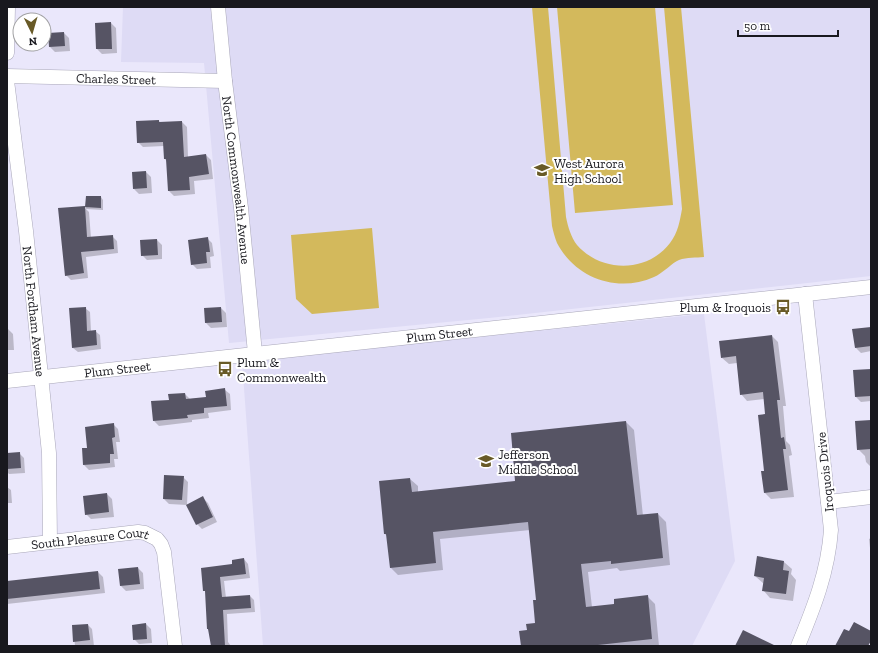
<svg xmlns="http://www.w3.org/2000/svg" width="878" height="653" viewBox="0 0 878 653" font-family="'Zilla Slab',serif">
<style>
.built{fill:#dedbf5}
.green{fill:#d3b95c}
.shadow{fill:#0003}
.building{fill:#565464}
.lines{fill:none;stroke-linecap:round;stroke-linejoin:round}
.minor-casing{stroke:#a9a7b9;stroke-width:15}
.minor{stroke:#fff;stroke-width:14}
.labels{text-anchor:middle;dominant-baseline:central;stroke-width:4;stroke-linejoin:round;paint-order:stroke}
.street-label{font-size:13px;fill:#18181e;stroke:#fff}
.poi-label{font-size:13px;fill:#18181e;stroke:#fff;text-anchor:start}
</style>
<rect width="100%" height="100%" fill="#eae7fb"/>
<path class="built" d="M123,7H871V276L489,318L229,343L204,63L121,62Z
M704,314L735,561L692,646H263L242,361Z"/>
<path class="green" d="M532,7H548L566,217C568,227 571,237 577,245C602,273 647,273 670,243C678,233 680,220 682,209L664,7H681L704,257C696,258 687,257 679,260C673,262 662,274 654,277C618,293 576,279 557,243C555,238 553,231 552,226Z
M557,7H655L673,205L575,213Z
M372,228L379,308L312,314L296,299L291,235Z"/>
<path class="shadow" d="M111,23L116,28L117,53L102,54L97,49Z
M64,33L69,38L70,51L55,52L50,47L49,34Z
M159,121L161,123L182,122L187,127L188,157L206,155L211,160L213,179L194,181L195,194L174,196L169,191L167,162L165,159L164,146L143,147L138,142Z
M146,172L151,177L152,193L139,194L134,189Z
M87,197H101L103,200V210L86,209L89,212L91,238L112,236L117,241L118,253L86,257L88,278L71,280L66,275L84,207L86,209Z
M207,238L212,243L214,256L210,257L211,268L197,269L192,264Z
M157,240L162,245V259L147,260L142,255Z
M85,308L90,312L91,331H95L100,335L101,349L78,352L73,348Z
M221,308L226,313L227,327L211,328L206,323L205,309Z
M7,322L8,329L13,334L14,350H7Z
M871,328V351L861,353L856,348Z
M772,336L778,342L786,406H783L786,441L790,445L792,455L789,456L794,497L771,499L765,493L766,415L765,399L747,401L741,394L737,363L729,364L722,358Z
M871,370V401L861,402L856,397L854,371Z
M225,390L230,394L231,410L208,413L209,418L192,420V422L159,426L154,421L170,401L185,394L190,399L207,398Z
M871,421V467L866,462L865,456L858,449Z
M626,422L634,430L643,516L658,514L666,522L670,565L620,571L617,568L588,572L592,607L615,605L647,596L655,604L659,646H522L528,631L536,624L537,601L530,530L440,539L443,570L398,575L391,568L387,536L385,534L410,479L418,486V492L517,482Z
M113,424L118,429L120,442H116L118,459H114L115,467L89,470L84,465L83,449L88,448Z
M19,453L24,458L25,473L9,474L7,472V454Z
M183,477L188,482L187,505L169,504L164,499Z
M7,487L11,490L12,503H7Z
M107,494L112,499L114,517L91,519L86,514Z
M203,498L208,503L217,522L202,529L197,524Z
M871,538V557L869,539Z
M244,559L248,564L250,578L224,581L226,598L250,596L254,600L255,612L227,614L228,642L231,646H212L209,630L208,629L206,592L204,590L233,565Z
M784,562L792,569L791,574L796,580L793,601L770,598L763,590L764,584L755,576Z
M138,568L143,573L144,589L126,591L121,586L119,570Z
M98,572L103,577L105,593L7,604V582Z
M146,624L151,629L152,643L139,644L134,639Z
M88,625L92,629L94,646H75L73,626Z"/>
<path class="building" d="M111,22L112,49H96L95,23Z
M64,32L65,46L49,47L48,33Z
M159,120V122L182,121L184,157L206,154L209,174L189,177L190,190L168,191L166,159H164L163,142L137,143L136,121Z
M146,171L147,188L133,189L132,172Z
M86,196H101V208L85,207Z
M85,206L87,237L113,235L114,249L81,252L84,273L65,276L58,208Z
M208,237L210,252H206L207,263L191,265L188,240Z
M157,239L158,255L141,256L140,240Z
M86,307L87,331L96,330L97,345L72,348L69,308Z
M221,307L222,322L205,323L204,308Z
M871,327V346L855,348L852,329Z
M772,335L780,400H777L781,438L784,437L786,449H783L788,490L764,493L761,471H764L758,415L765,414L763,392L740,395L736,356L721,358L719,341Z
M871,369V396L855,397L853,370Z
M225,388L227,406L204,408V413L187,415L188,418L153,421L151,401L169,400L168,394L185,393L186,399L206,397L205,391Z
M871,420V449L857,450L855,421Z
M626,421L637,515L658,513L663,558L611,564V561L581,564L586,607L614,604V599L648,595L652,639L589,646H521L519,631L527,630L526,624L535,623L533,600H536L528,522L433,532L436,563L390,568L386,534H384L379,481L410,478L412,492L515,481L511,433Z
M114,423L115,437L112,438L114,454H110V463L83,465L82,448H87L85,427Z
M20,452L21,468L7,469V453Z
M164,475L184,476L182,500L163,499Z
M107,493L109,512L85,515L83,496Z
M203,496L213,517L196,525L186,505Z
M757,556L784,561L783,570L789,571L786,594L762,591L764,578L754,576Z
M244,558L246,574L220,577L222,597L250,595L251,608L223,610L225,646H211L208,629H207L205,591H203L201,568L232,564V560Z
M138,567L140,584L120,586L118,569Z
M98,571L100,589L7,599V581Z
M854,622L871,631V641L868,646H835L844,629L849,631Z
M146,623L147,639L133,640L132,625Z
M88,624L90,640L73,642L72,625Z
M743,630L776,646H735Z"/>
<g class="lines">
<defs>
<g id="minor">
<path id="s1" d="M218,7L225,81L241,208L255,353"/>
<path d="M7,53L8,7"/>
<path id="s2" d="M7,76L225,81"/>
<path id="s3" d="M7,81L26,231L49,453L50,542"/>
<path id="s4" d="M7,381L871,287"/>
<path d="M828,502L871,497"/>
<path id="s5" d="M7,547L138,532L145,533L157,539L161,544L164,552L175,646"/>
<path d="M798,646C814,607 828,572 831,530L805,294"/>
</g>
</defs>
<use href="#minor" class="minor-casing"/>
<use href="#minor" class="minor"/>
</g>
<defs>
<symbol id="school-bare" viewBox="-9 -9 18 18"><path d="M0-5L7-2L0 1L-7-2ZM-4 1L0 2.5L4 1V4Q0 6-4 4Z" fill="#685a27" stroke="#fff" stroke-width="2.5" paint-order="stroke"/></symbol>
<symbol id="bus-bare" viewBox="-9 -9 18 18"><path d="M-5-6H5V4H4V6H2V4H-2V6H-4V4H-5ZM-3.5-4V0h7V-4ZM-3.5 1.2v1.5H-2V1.2ZM2 1.2v1.5H3.5V1.2Z" fill="#685a27" stroke="#fff" stroke-width="2.5" paint-order="stroke"/></symbol>
</defs>
<g fill-rule="evenodd">
<use href="#school-bare" x="531" y="159" width="22" height="22"/>
<use href="#bus-bare" x="772" y="296" width="22" height="22"/>
<use href="#bus-bare" x="214" y="358" width="22" height="22"/>
<use href="#school-bare" x="475" y="450" width="22" height="22"/>
</g>
<g class="labels">
<g class="street-label">
<text stroke="none"><textPath href="#s2" startOffset="109">Charles Street</textPath></text>
<text stroke="none"><textPath href="#s1" startOffset="174">North Commonwealth Avenue</textPath></text>
<text stroke="none"><textPath href="#s3" startOffset="232">North Fordham Avenue</textPath></text>
<text stroke="none"><textPath href="#s4" startOffset="435">Plum Street</textPath></text>
<text stroke="none"><textPath href="#s4" startOffset="111">Plum Street</textPath></text>
<text transform="translate(825 472) rotate(-96)">Iroquois Drive</text>
<text stroke="none"><textPath href="#s5" startOffset="84">South Pleasure Court</textPath></text>
</g>
<g class="poi-label">
<text x="554" y="163">West Aurora<tspan x="554" dy="15">High School</tspan></text>
<text x="771" y="307" text-anchor="end">Plum &amp; Iroquois</text>
<text x="237" y="362">Plum &amp;<tspan x="237" dy="15">Commonwealth</tspan></text>
<text x="498" y="454">Jefferson<tspan x="498" dy="15">Middle School</tspan></text>
</g>
</g>
<rect width="878" height="653" fill="none" stroke="#18181e" stroke-width="16"/>
<g transform="translate(32 32) rotate(175)"><circle r="19" fill="#ffffff" stroke="#a3a3a5"/>
<path d="M0-3L7 15L0 10L-7 15Z" fill="#685a27"/>
<text y="-6" font-size="11" font-weight="bold" text-anchor="middle" fill="#18181e">N</text>
</g>
<path d="M738 30v6h100v-6" fill="none" stroke="#18181e" stroke-width="2"/>
<text x="744" y="30" font-size="12" fill="#18181e" stroke="#ffffff" stroke-width="3" paint-order="stroke">50 m</text>
</svg>
